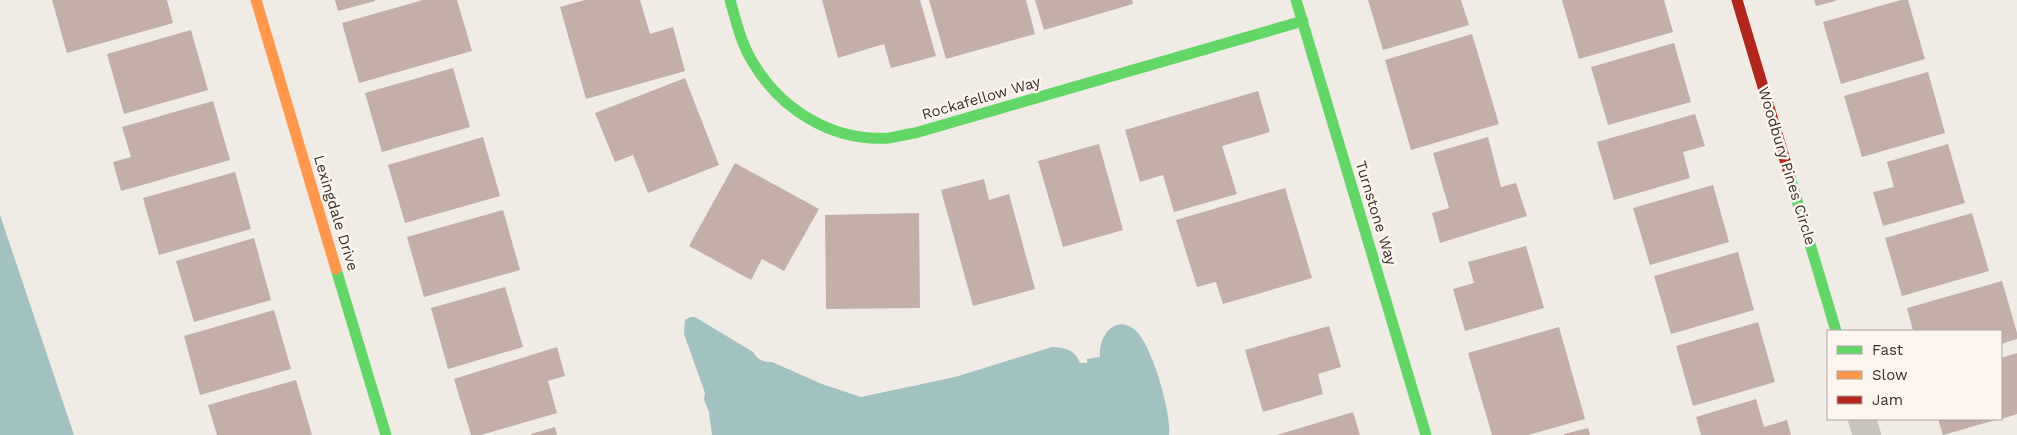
<svg xmlns="http://www.w3.org/2000/svg" width="2017" height="435" viewBox="0 0 2017 435" font-family="'Work Sans',sans-serif">
<style>
.water{fill:#a1c2c1}
.building{fill:#c3afa7}
.lines{fill:none;stroke-linecap:round;stroke-linejoin:round}
.street{stroke:#c9c3be;stroke-width:28}
.fast{stroke:#63d668;stroke-width:11}
.slow{stroke:#ff974d;stroke-width:11}
.jam{stroke:#b3261e;stroke-width:11}
.labels{text-anchor:middle;dominant-baseline:central;stroke-width:5;stroke-linejoin:round;paint-order:stroke}
.street-label{font-size:15px;fill:#3b302b;stroke:#fbf5ee}
</style>
<rect width="100%" height="100%" fill="#f0ebe5"/>
<path class="water" d="M0,215L74,435H0Z
M690,317H695L753,352C758,360 763,362 772,362L822,384L861,397L955,377L1052,347C1065,347 1075,350 1080,363H1087V359L1100,357C1098,335 1117,312 1137,332C1152,346 1172,415 1169,435H712L709,412L704,400L705,393L684,334L685,320Z"/>
<path class="building" d="M52,0H167L173,23L67,53Z
M335,0H375V1L338,11Z
M423,0H457L472,51L359,83L342,23Z
M585,0H640L650,34L673,27L685,71L586,99L560,7Z
M822,0H920L936,56L891,68L884,44L838,58Z
M929,0H1026L1035,34L946,59Z
M1035,0H1132L1133,4L1044,30Z
M1368,0H1461L1469,25L1383,50Z
M1562,0H1664L1673,32L1579,59Z
M1814,0H1836V1L1816,6Z
M1901,0H1908L1925,59L1841,84L1823,22Z
M191,30L208,90L124,114L107,54Z
M1472,34L1499,124L1411,150L1385,60Z
M1674,43L1691,102L1608,125L1591,67Z
M453,68L470,127L382,152L365,93Z
M1928,72L1945,133L1862,157L1844,96Z
M685,78L719,165L648,193L633,155L615,162L595,113Z
M1258,91L1270,132L1222,146L1237,194L1174,212L1163,175L1140,182L1125,130Z
M213,101L230,160L121,191L113,162L131,157L122,127Z
M1695,114L1705,146L1683,152L1690,178L1614,200L1597,142Z
M483,137L500,196L405,223L388,165Z
M1488,137L1501,187L1516,183L1527,216L1440,243L1432,213L1449,208L1433,153Z
M1099,144L1123,230L1063,247L1038,161Z
M1948,144L1965,203L1883,226L1873,192L1894,187L1887,162Z
M735,163L819,209L784,271L762,259L751,280L689,246Z
M235,172L251,229L159,255L143,198Z
M984,179L989,200L1009,194L1035,289L973,306L941,190Z
M1713,185L1729,242L1650,265L1633,208Z
M1285,188L1312,278L1223,304L1216,282L1197,287L1176,220Z
M503,210L520,270L424,297L407,237Z
M919,213L920,308L826,309L825,215Z
M1972,213L1989,271L1902,296L1885,238Z
M254,238L271,300L194,322L176,261Z
M1526,246L1544,308L1465,331L1453,289L1474,283L1468,262Z
M1738,252L1754,310L1671,334L1654,276Z
M2002,281L2017,333V339L2001,344V331H1913L1907,308Z
M505,287L523,347L448,369L431,308Z
M274,310L291,369L200,395L184,336Z
M1758,322L1775,382L1693,406L1676,346Z
M1329,326L1341,367L1318,374L1323,394L1263,412L1245,350Z
M1559,327L1585,419L1528,435H1492L1468,353Z
M557,347L565,376L548,381L557,413L481,435H471L454,379Z
M2017,353V414L2001,419V358Z
M296,380L312,435H217L208,405Z
M1756,399L1764,427L1787,420L1791,435H1701L1696,417Z
M1353,412L1360,435H1277Z
M1938,419H1999L1943,435Z
M555,427L557,435H531V434Z
M1588,428L1590,435H1564V434Z"/>
<g class="lines">
<path class="street" d="M1862,419L1867,435"/>
<path class="fast" d="M730,0C736,21 741,43 752,61C780,109 832,142 889,138C897,137 906,134 915,133L1303,21
M1296,0L1426,435
M1790,177L1836,331
M336,269L386,435"/>
<path class="slow" d="M256,0L336,269"/>
<path class="jam" d="M1737,0L1790,177"/>
</g>
<g class="labels">
<g class="street-label">
<text transform="translate(981 98) rotate(-16)">Rockafellow Way</text>
<text transform="translate(1787 166) rotate(73)">Woodbury Pines Circle</text>
<text transform="translate(336 213) rotate(73)">Lexingdale Drive</text>
<text transform="translate(1376 213) rotate(73)">Turnstone Way</text>
</g>
</g>
<rect x="1827" y="330" width="175" height="90" fill="#fbf5ee" stroke="#aea6a0"/>
<rect x="1837" y="346" width="25" height="8" fill="#63d668" stroke="#aea6a0"/>
<text x="1872" y="355" font-size="15" fill="#3b302b">Fast</text>
<rect x="1837" y="371" width="25" height="8" fill="#ff974d" stroke="#aea6a0"/>
<text x="1872" y="380" font-size="15" fill="#3b302b">Slow</text>
<rect x="1837" y="396" width="25" height="8" fill="#b3261e" stroke="#aea6a0"/>
<text x="1872" y="405" font-size="15" fill="#3b302b">Jam</text>
</svg>
